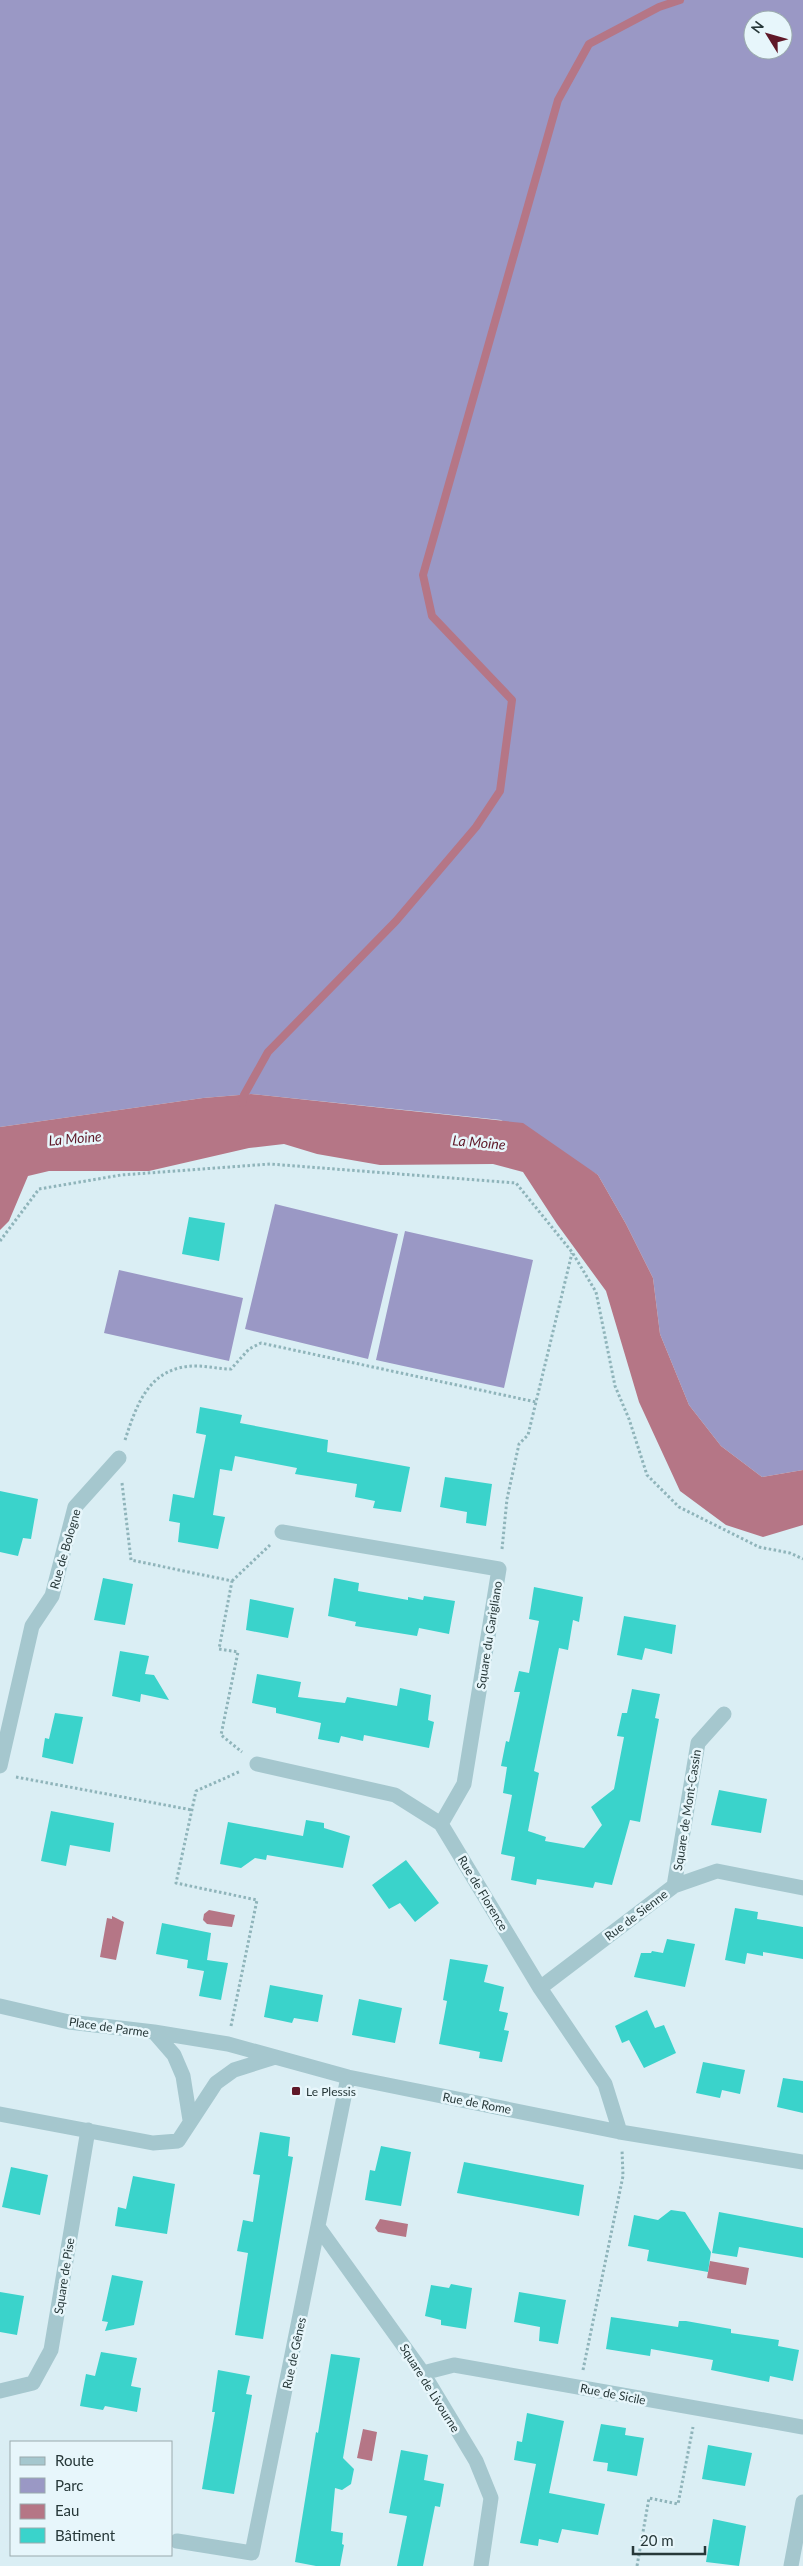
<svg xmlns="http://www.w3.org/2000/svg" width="803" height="2566" viewBox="0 0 803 2566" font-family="Lato,sans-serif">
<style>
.green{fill:#9a98c5;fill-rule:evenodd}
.water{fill:#b57686}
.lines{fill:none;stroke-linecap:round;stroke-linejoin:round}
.stream{stroke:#b57686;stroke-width:8}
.building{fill:#3ad3cb}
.path{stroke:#8fb4ba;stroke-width:3;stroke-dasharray:2.5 2.5;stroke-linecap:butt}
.minor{stroke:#a5c7ce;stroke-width:15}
.poi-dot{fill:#5f1828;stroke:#e7f6fb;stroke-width:2}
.labels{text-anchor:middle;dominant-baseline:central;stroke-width:5;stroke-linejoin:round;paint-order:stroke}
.street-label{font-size:12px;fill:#273839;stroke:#e7f6fb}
.poi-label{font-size:12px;fill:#273839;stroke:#e7f6fb;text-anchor:start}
.water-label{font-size:14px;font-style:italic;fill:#5f1828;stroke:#e7f6fb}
</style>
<rect width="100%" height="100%" fill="#daeef4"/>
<path class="green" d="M0,0H803V1470L762,1477L721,1446L689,1405L660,1334L653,1278L626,1224L598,1175L501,1120L251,1094L203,1098L0,1127ZM753,20H783V50H753Z
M275,1204L398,1234L368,1359L245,1329Z
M405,1231L533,1260L504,1388L376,1360Z
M119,1270L243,1298L229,1361L104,1333Z"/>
<path class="water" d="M251,1094L523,1123L598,1175L626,1224L653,1278L660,1334L689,1405L721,1446L762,1477L803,1470V1525L763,1537L726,1525L680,1491L639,1402L606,1291L557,1224L523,1172L493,1164L380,1165L317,1154L284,1144L249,1148L149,1171H49L28,1176L9,1221L0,1230V1127L203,1098Z
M209,1910L235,1915L232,1927L207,1924L203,1920L204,1914Z
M112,1916L124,1922L116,1960L100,1957L107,1918L112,1919Z
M380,2219L408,2224L406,2237L378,2232L375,2228Z
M710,2261L749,2268L746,2285L707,2278Z
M363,2429L377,2432L372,2461L357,2458Z"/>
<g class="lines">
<path class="stream" d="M242,1103L244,1095L268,1052L396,921L476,827L500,791L512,700L432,616L423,575L558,100L589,44L659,7L680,0"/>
</g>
<path class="building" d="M189,1217L225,1223L219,1261L182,1254Z
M200,1407L242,1415L240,1423L328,1440L327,1452L410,1467L401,1512L373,1508L375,1501L355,1497L357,1484L295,1474L297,1468L235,1456L232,1471L220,1469L213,1515L225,1517L218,1549L178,1542L180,1523L169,1521L173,1494L194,1498L206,1435L196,1433Z
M445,1477L492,1484L486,1526L466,1523L467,1512L440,1507Z
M0,1491L38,1499L31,1539L23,1538L18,1556L0,1552Z
M103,1578L133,1584L125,1625L94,1620Z
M334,1578L359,1583L358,1591L408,1600V1597L423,1600L424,1596L455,1601L449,1634L419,1628L417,1636L355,1626L356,1622L328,1616Z
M534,1587L583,1597L579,1622L573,1620L568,1650L559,1648L534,1771L539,1773L528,1831L546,1837L545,1841L584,1848L602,1825L591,1807L614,1789L624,1737L617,1736L622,1713H627L632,1689L660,1694L655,1718L659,1719L640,1822L630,1820L612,1885L595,1882L593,1888L537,1879L536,1885L511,1880L515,1857L501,1854L512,1795L503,1793L507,1767L501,1766L506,1741L509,1742L520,1692H514L519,1671L529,1673L539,1621L529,1619Z
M250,1599L294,1608L288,1638L246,1630Z
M624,1616L676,1625L672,1654L645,1648L642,1660L617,1655Z
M120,1651L149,1656L145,1674L154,1675L169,1700L141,1694L140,1702L112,1696Z
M257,1674L301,1682L298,1697L345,1703L347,1697L397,1706L400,1688L431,1695L428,1720L434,1722L429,1748L364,1735L363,1741L341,1736L339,1743L318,1739L321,1723L276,1713V1708L252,1703Z
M55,1713L83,1717L73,1764L42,1757L45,1738L49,1739Z
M719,1790L767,1799L761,1833L711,1825Z
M51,1811L114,1823L110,1852L70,1845L66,1866L41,1861Z
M306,1820L324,1823V1828L350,1836L343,1868L267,1855L266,1860L255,1858L241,1868L220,1864L228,1822L303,1836Z
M406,1860L439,1903L415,1922L400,1903L389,1909L372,1885Z
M735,1908L758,1912L757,1919L803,1927V1959L763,1952V1956L747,1953L745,1964L725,1960Z
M162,1923L211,1933L207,1960L228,1963L221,2000L199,1996L204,1971L187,1968L188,1960L156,1954Z
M667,1939L695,1944L685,1987L634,1977L641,1953H651L652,1951L663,1953Z
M450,1959L488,1965L484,1982L504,1987L499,2011L508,2013L504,2030L509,2031L502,2062L479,2058L480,2052L439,2044L447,2001L443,2000Z
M270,1985L323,1995L318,2022L294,2018L292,2023L264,2017Z
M359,1999L402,2008L395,2043L352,2035Z
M647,2010L655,2028L664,2025L676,2053L644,2068L629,2040L622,2043L615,2026Z
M703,2062L745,2070L740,2094L722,2090L720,2098L696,2093Z
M783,2078L803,2081V2113L777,2107Z
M260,2132L290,2137L288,2156L293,2157L263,2339L235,2335L248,2253L237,2251L243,2220L253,2222L260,2175L253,2174Z
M381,2146L411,2152L401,2206L365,2200L370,2170L375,2171Z
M464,2162L584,2185L579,2216L457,2193Z
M11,2167L48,2175L40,2215L2,2207Z
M133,2176L175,2184L167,2234L115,2226L118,2207L126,2209Z
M671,2210L685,2212L711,2252L708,2272L647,2261L649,2250L628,2246L634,2215L658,2220Z
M719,2212L803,2228V2258L739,2247L737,2257L712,2253Z
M112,2275L143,2281L134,2325L105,2331L108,2322L102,2321Z
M451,2284L472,2288L466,2329L441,2325V2320L425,2316L431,2285L449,2288Z
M0,2292L24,2296L17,2335L0,2332Z
M519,2292L566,2300L558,2344L539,2341L540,2327L514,2322Z
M611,2317L678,2327L679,2321H686L731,2329V2333L779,2340L778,2346L799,2350L793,2381L770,2376L769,2382L711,2370L713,2360L651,2349L650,2356L606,2349Z
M101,2352L137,2358L131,2386L141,2388L137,2412L105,2406L103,2410L80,2406L86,2374L95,2376Z
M331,2354L360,2358L343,2458L354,2469L351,2484L342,2490L335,2488L331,2531L343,2533L342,2544L344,2545L340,2566H316L295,2562L316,2432L318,2433Z
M218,2370L250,2376L246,2394L252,2395L234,2494L202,2489L215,2412H212Z
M527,2413L564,2421L549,2493L605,2504L598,2535L562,2529L558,2543L539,2539L538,2546L520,2543L536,2464L514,2460L517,2441L522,2442Z
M601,2424L626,2428L625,2435L644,2438L637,2476L607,2471L608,2463L593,2461Z
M708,2445L752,2453L745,2486L702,2479Z
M401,2450L428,2455L424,2480L444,2484L440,2507L435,2506L423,2566H397L407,2516L389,2513Z
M713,2519L746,2526L739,2566L706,2562Z"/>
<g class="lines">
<path class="path" d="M0,1241L39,1189L121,1175L270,1164L516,1183L572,1252L596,1292L615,1386L629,1419L647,1475L679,1507L759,1547L790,1553L803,1559
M125,1440C137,1403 150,1366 196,1366C208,1366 219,1369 231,1369L249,1349L261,1343L536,1402
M122,1483L131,1560L232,1581L219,1649L238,1652L221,1735L242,1752
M502,1549L507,1499L519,1444L528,1435L572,1253
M232,1581L270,1545
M16,1777L192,1810
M231,2026L257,1900L176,1883L196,1791L241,1771
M583,2370L623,2176L622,2150
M637,2566L649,2498L678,2504L693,2427"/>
<path class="minor" d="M282,1532L499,1569L464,1784L441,1824
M257,1764L395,1795L441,1824L540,1988L605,2084L620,2132
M0,1766L32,1626L52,1596L75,1507L119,1458
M674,1886L698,1743L724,1714
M540,1988L674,1886L717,1871L803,1888
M0,2006L69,2022L154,2032L228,2044L348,2077L620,2132L803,2162
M154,2032L174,2055L183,2076L190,2120
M0,2114L153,2143L178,2141L216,2083L234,2070L275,2057
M319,2228L423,2373L476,2461L491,2498L481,2566
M423,2373L454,2365L803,2427
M0,2391L33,2383L51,2350L88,2130
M177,2541L252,2553L348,2077
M791,2566L803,2502"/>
</g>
<rect class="poi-dot" x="291" y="2086" width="10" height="10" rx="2.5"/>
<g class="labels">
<g class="street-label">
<text transform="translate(65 1549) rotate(-74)">Rue de Bologne</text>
<text transform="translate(489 1635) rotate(-81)">Square du Garigliano</text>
<text transform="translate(687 1810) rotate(-81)">Square de Mont-Cassin</text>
<text transform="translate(483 1893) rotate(59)">Rue de Florence</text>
<text transform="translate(636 1915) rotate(-37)">Rue de Sienne</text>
<text transform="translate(109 2027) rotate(8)">Place de Parme</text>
<text transform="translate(477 2103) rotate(11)">Rue de Rome</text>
<text transform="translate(64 2276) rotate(-81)">Square de Pise</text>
<text transform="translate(294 2353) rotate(-78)">Rue de Gênes</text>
<text transform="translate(430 2388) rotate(58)">Square de Livourne</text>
<text transform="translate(613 2394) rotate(11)">Rue de Sicile</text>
</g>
<g class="poi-label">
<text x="306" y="2091">Le Plessis</text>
</g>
<g class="water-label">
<text transform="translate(75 1138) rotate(-5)">La Moine</text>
<text transform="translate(479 1142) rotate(5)">La Moine</text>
</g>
</g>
<rect x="10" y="2441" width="162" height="115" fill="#e7f6fb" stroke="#9aaaad"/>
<rect x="20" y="2457" width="25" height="8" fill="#a5c7ce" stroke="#9aaaad"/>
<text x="55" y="2466" font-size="15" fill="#273839">Route</text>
<rect x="20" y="2478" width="25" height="15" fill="#9a98c5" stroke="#9aaaad"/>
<text x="55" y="2491" font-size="15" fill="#273839">Parc</text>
<rect x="20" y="2504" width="25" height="15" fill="#b57686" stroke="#9aaaad"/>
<text x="55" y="2516" font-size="15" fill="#273839">Eau</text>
<rect x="20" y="2528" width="25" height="15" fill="#3ad3cb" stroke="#9aaaad"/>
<text x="55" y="2541" font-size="15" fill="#273839">Bâtiment</text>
<g transform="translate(768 35) rotate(307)"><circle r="24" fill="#e7f6fb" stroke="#9aaaad"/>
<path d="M0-4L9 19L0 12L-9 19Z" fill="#5f1828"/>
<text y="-8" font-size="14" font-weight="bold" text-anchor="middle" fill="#273839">N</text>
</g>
<path d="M633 2546v8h72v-8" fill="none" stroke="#273839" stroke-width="2.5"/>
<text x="640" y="2546" font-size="15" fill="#273839" stroke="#e7f6fb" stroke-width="4" paint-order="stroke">20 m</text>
</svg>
